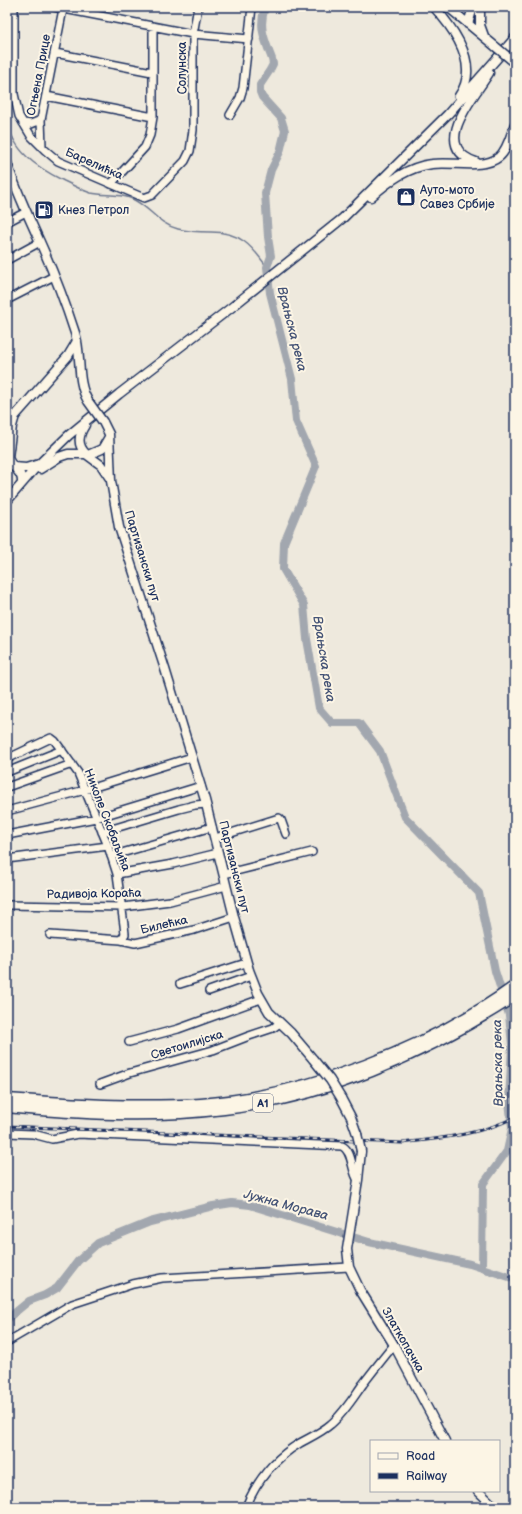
<svg xmlns="http://www.w3.org/2000/svg" width="522" height="1514" viewBox="0 0 522 1514" font-family="'Balsamiq Sans',sans-serif">
<style>
.lines{fill:none;stroke-linecap:round;stroke-linejoin:round}
.stream{stroke:#6c778f;stroke-width:1.5}
.river{stroke:#a2a7af;stroke-width:8}
.minor-casing{stroke:#1b2f5e;stroke-width:10}
.major-casing{stroke:#1b2f5e;stroke-width:11}
.highway-casing{stroke:#1b2f5e;stroke-width:13}
.minor{stroke:#fcf5e5;stroke-width:7}
.major{stroke:#fcf5e5;stroke-width:8}
.highway{stroke:#fcf5e5;stroke-width:10}
.rail-casing{stroke:#1b2f5e;stroke-width:3}
.rail{stroke:#fcf5e5;stroke-width:1.5;stroke-dasharray:4.5;stroke-linecap:butt}
.major-bridge-casing{stroke:#1b2f5e;stroke-width:11;stroke-linecap:butt}
.major-bridge{stroke:#fcf5e5;stroke-width:8}
.labels{text-anchor:middle;dominant-baseline:central;stroke-width:4;stroke-linejoin:round;paint-order:stroke}
.shield{fill:#fcf5e5;stroke:#5e6a86;stroke-width:1}
.shield-label{font-size:11px;font-weight:bold;fill:#1b2f5e}
.street-label{font-size:12px;fill:#1b2f5e;stroke:#fcf5e5}
.poi-label{font-size:12px;fill:#1b2f5e;stroke:#fcf5e5;text-anchor:start}
.water-label{font-size:13px;font-style:italic;fill:#445376;stroke:#fcf5e5}
</style>
<rect width="100%" height="100%" fill="#eee9dd"/>
<filter id="ink" filterUnits="userSpaceOnUse"><feTurbulence type="fractalNoise" baseFrequency=".025" numOctaves="2"/><feDisplacementMap in="SourceGraphic" scale="8" xChannelSelector="R" yChannelSelector="G"/><feConvolveMatrix kernelMatrix="1 2 1 2 8 2 1 2 1" color-interpolation-filters="sRGB"/></filter>
<g filter="url(#ink)">
<g class="lines">
<path class="stream" d="M7,119C12,151 36,167 64,181C73,185 81,190 91,193C104,196 117,193 130,198C150,206 156,223 178,229C189,232 199,232 211,232C240,232 251,245 267,267"/>
<path class="river" d="M265,7C258,28 265,40 272,59L273,64L270,70L260,85V92L262,97L281,118L285,131L280,152L271,170L265,193L268,237L271,256L267,267L270,293L292,379L296,421L316,466L284,543L283,569L304,605L307,639L319,708L332,723H359L380,751L405,817L479,893L495,971L509,1015L512,1045L509,1101L512,1128L507,1151L483,1184L482,1267
M7,1319L29,1301L45,1295L57,1288L78,1261L98,1243L150,1222L213,1206L232,1203L250,1205L369,1242L470,1264L515,1279"/>
<defs>
<path id="minor" d="M14,7V94L19,116L31,136L45,150L58,161L144,198L152,195L185,161L190,151L193,130V34L198,7
M54,7L193,34L249,39
M55,53L152,72
M46,96L153,117
M230,115L240,98L243,88L252,7
M23,123L31,124L41,120
M42,147L41,120L63,9
M111,184L145,147L150,135L153,117V27
M7,186L13,182
M7,222L26,212
M7,260L40,242
M7,300L54,276
M9,758L51,738L55,741L78,773L108,846L117,874L124,925L125,934L121,940
M7,772L62,750
M7,787L72,764
M7,811L85,790L192,757
M102,832L179,809L195,805L206,804
M7,835L96,818L201,786
M215,838L279,818L281,820L286,834
M111,856L212,827
M7,859L108,846
M117,874L173,864L218,853
M224,874L312,852
M7,905L123,907L170,901L226,886
M50,935L121,940L135,943L194,930L234,917
M180,984L246,963
M209,991L251,976
M129,1042L178,1029L261,999
M100,1084L130,1073L213,1050L249,1036L273,1028L280,1023
M7,1133L33,1134L52,1139L78,1134L342,1146C353,1151 351,1171 358,1180
M7,1342L72,1304L133,1284L162,1278L349,1267
M246,1507C257,1480 275,1458 300,1443C311,1437 322,1432 331,1424C344,1413 353,1398 363,1384C373,1371 383,1358 394,1345"/>
<path id="major" d="M434,7C454,29 481,65 459,96
M448,7L496,47
M480,7V25L484,36
M468,24L473,7
M476,162C428,146 476,95 489,73
M7,163C16,190 28,216 40,242C53,271 65,302 75,333C82,355 76,381 88,401
M371,197C389,181 408,167 432,164C452,161 483,170 499,157C508,149 511,134 515,124
M103,422L109,434L111,481L119,527L165,669L205,800L234,917L249,970L258,993L269,1012L291,1033L313,1059
M85,425C78,436 77,445 86,454
M88,455L102,449L109,437
M14,467L26,468L39,464
M40,469L59,457L68,454H86L101,465L111,480
M22,483C23,470 10,468 8,457L12,426L15,416L68,356L77,341
M7,501L38,465L69,435L119,394L232,307L343,218L448,114L515,38
M341,1098L351,1117L357,1134
M361,1151L358,1180L347,1249L349,1267L360,1290L394,1345L445,1441
M478,1491L495,1507"/>
<path id="highway" d="M7,1099C72,1104 136,1108 201,1104C305,1096 430,1048 515,986
M7,1107C79,1114 152,1118 224,1109C329,1097 427,1053 515,996"/>
</defs>
<use href="#minor" class="minor-casing"/>
<use href="#major" class="major-casing"/>
<use href="#highway" class="highway-casing"/>
<use href="#minor" class="minor"/>
<use href="#major" class="major"/>
<use href="#highway" class="highway"/>
<defs>
<path id="rail" d="M7,1126L402,1143C440,1138 480,1135 515,1117"/>
</defs>
<use href="#rail" class="rail-casing"/>
<use href="#rail" class="rail"/>
<defs>
<path id="major-bridge" d="M496,47L514,62
M88,401L103,422
M313,1059L330,1080L341,1098
M357,1134L361,1151"/>
</defs>
<use href="#major-bridge" class="major-bridge-casing"/>
<use href="#major-bridge" class="major-bridge"/>
</g>
</g>
<defs>
<symbol id="shop-square" viewBox="-11 -11 22 22"><rect x="-9" y="-9" width="18" height="18" rx="4" fill="#1b2f5e" stroke="#fcf5e5"/><path d="M-5-2.5h2.3a2.7 3.5 0 0 1 5.4 0H5L5.5 6h-11ZM-1.5-2.5h3a1.5 2.3 0 0 0-3 0Z" fill="#fff"/></symbol>
<symbol id="fuel-square" viewBox="-11 -11 22 22"><rect x="-9" y="-9" width="18" height="18" rx="4" fill="#1b2f5e" stroke="#fcf5e5"/><path d="M-5.5-6h7V0h2V4h1.3V-2.5L3-4.5l.8-.8L6-3V5H2.5V1h-1V6h-7ZM-4.2-4.7v3.2H.2V-4.7Z" fill="#fff"/></symbol>
</defs>
<g fill-rule="evenodd">
<use href="#shop-square" x="395" y="186" width="22" height="22"/>
<use href="#fuel-square" x="33" y="199" width="22" height="22"/>
</g>
<g class="labels">
<rect class="shield" x="253" y="1094" width="20" height="18" rx="3"/>
<g class="shield-label">
<text x="263" y="1103">A1</text>
</g>
<g class="street-label">
<text transform="translate(182 68) rotate(-90)">Солунска</text>
<text transform="translate(39 75) rotate(-79)">Огњена Прице</text>
<text transform="translate(94 164) rotate(24)">Барелићка</text>
<text transform="translate(142 556) rotate(73)">Партизански пут</text>
<text transform="translate(107 820) rotate(69)">Николе Скобаљића</text>
<text transform="translate(234 867) rotate(76)">Партизански пут</text>
<text transform="translate(94 894) rotate(-1)">Радивоја Кораћа</text>
<text transform="translate(164 925) rotate(-13)">Билећка</text>
<text transform="translate(187 1045) rotate(-17)">Светоилијска</text>
<text transform="translate(403 1340) rotate(60)">Златкопачка</text>
</g>
<g class="poi-label">
<text x="420" y="190">Ауто-мото<tspan x="420" dy="14">Савез Србије</tspan></text>
<text x="58" y="210">Кнез Петрол</text>
</g>
<g class="water-label">
<text transform="translate(292 329) rotate(76)">Врањска река</text>
<text transform="translate(324 659) rotate(81)">Врањска река</text>
<text transform="translate(498 1063) rotate(-91)">Врањска река</text>
<text transform="translate(286 1205) rotate(15)">Јужна Морава</text>
</g>
</g>
<rect width="522" height="1514" fill="none" stroke="#fcf5e5" stroke-width="24"/>
<rect x="12" y="12" width="498" height="1490" fill="none" stroke="#1b2f5e" stroke-width="1.5" filter="url(#ink)"/>
<rect x="370" y="1440" width="130" height="52" fill="#fcf5e5" stroke="#a2a6af"/>
<rect x="378" y="1453" width="20" height="6" fill="#fcf5e5" stroke="#a2a6af"/>
<text x="406" y="1460" font-size="12" fill="#1b2f5e">Road</text>
<rect x="378" y="1473" width="20" height="6" fill="#1b2f5e" stroke="#a2a6af"/>
<text x="406" y="1480" font-size="12" fill="#1b2f5e">Railway</text>
</svg>
